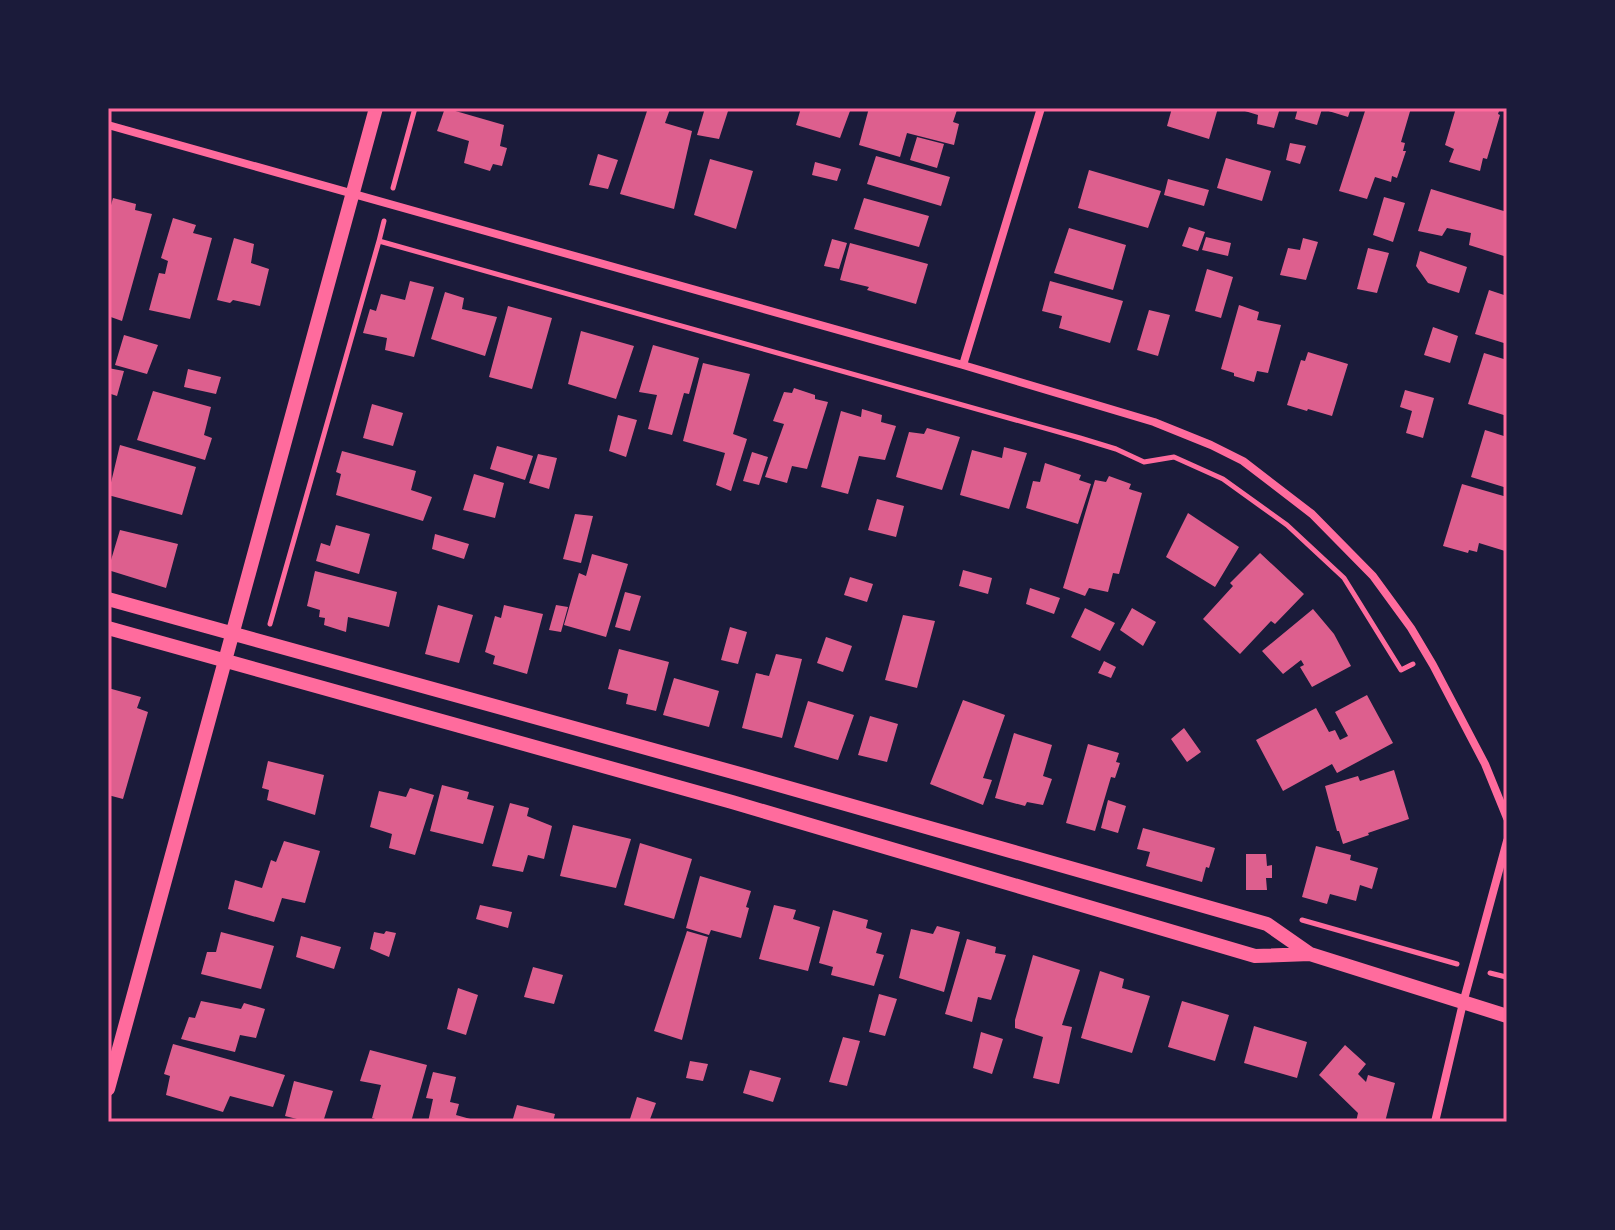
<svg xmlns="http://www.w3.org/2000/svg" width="1615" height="1230" viewBox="0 0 1615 1230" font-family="Figtree,sans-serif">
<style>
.building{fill:#dd5f8e}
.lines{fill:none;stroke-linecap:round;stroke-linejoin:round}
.path{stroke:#ff6b9d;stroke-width:5}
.minor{stroke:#ff6b9d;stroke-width:8}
.tertiary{stroke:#ff6b9d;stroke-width:14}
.neatline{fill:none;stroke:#ff6b9d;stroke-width:3}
</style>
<rect width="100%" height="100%" fill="#1b1b3a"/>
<path class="building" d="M445,108L504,125L500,146L507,148L502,166L493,164L490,171L464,163L469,141L437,131Z
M648,108L670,109L665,123L692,131L674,209L620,194Z
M705,108H729L719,139L697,135Z
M801,108H840L850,111L840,138L796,125Z
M869,108H949L957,110L953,122L959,124L954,145L907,133L900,157L859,145Z
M1172,108H1218L1209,139L1167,126Z
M1235,108H1280L1274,128L1257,124L1258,115Z
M1298,108H1351L1348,117L1322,109L1317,125L1295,119Z
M1366,108H1411L1401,142L1405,143L1403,151H1406L1397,178L1392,176L1391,182L1375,177L1367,199L1339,191Z
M1456,108H1500L1498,114L1500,115L1487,159L1483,158L1480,171L1449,162L1454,149L1445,145Z
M917,137L944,144L937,168L910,160Z
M1290,143L1306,146L1300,164L1286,160Z
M598,154L618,160L608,189L589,185Z
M876,156L950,177L941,206L867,184Z
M1226,158L1271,171L1262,201L1217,188Z
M710,159L753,171L736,229L694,215Z
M815,162L841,169L837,181L812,175Z
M1089,170L1161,191L1148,228L1078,208Z
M1168,179L1209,190L1204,206L1164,195Z
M1431,189L1507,212V257L1469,245L1471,233L1447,228L1442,236L1418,231Z
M1384,197L1405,203L1393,242L1373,235Z
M113,198L136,204L135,210L152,214L122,321L108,316V216Z
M864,198L929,216L919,247L854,229Z
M173,218L196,225L193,233L212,238L190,319L149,310L159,273L165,274L168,261L161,258Z
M1189,227L1205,232L1198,251L1182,246Z
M1069,228L1126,245L1113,290L1054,273Z
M1206,237L1231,243L1228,256L1202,250Z
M234,238L254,244L251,263L269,269L260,306L233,300L230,303L217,300Z
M1303,238L1318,242L1306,280L1280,275L1288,248L1300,250Z
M832,239L847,243L839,269L824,266Z
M850,243L928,264L916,304L867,290L869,287L840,280Z
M1368,248L1389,253L1377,293L1357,289Z
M1420,251L1467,267L1459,293L1428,283L1416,266Z
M1207,269L1233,277L1221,318L1195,311Z
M410,281L434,287L414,357L385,350L387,338L363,333L370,309L376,311L381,294L405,300Z
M1050,281L1123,301L1110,343L1059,328L1062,316L1042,311Z
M1489,290L1507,296V344L1475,334Z
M445,292L464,298L462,309L497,317L485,356L431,339Z
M1239,305L1259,312L1257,320L1281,325L1268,373L1257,371L1254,382L1234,376V373L1221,369Z
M508,306L552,318L532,389L489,377Z
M1149,310L1170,315L1158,356L1137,350Z
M1433,327L1458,336L1450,363L1424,355Z
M581,331L634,346L616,399L568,384Z
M124,335L158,345L147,374L115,365Z
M653,345L699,358L689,394L684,393L672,435L648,429L657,395L639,392Z
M1308,352L1348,364L1332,416L1308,409L1307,411L1287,405L1301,360L1305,361Z
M1484,353L1507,360V416L1468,404Z
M703,363L750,374L733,434L747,439L731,491L716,485L725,453L683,441Z
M108,368L124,371L117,396L108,393Z
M188,369L221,377L216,394L184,387Z
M794,388L815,395V399L828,402L807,469L792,466L787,483L765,477L784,424L773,421L784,392L792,393Z
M1405,390L1434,398L1423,438L1406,433L1412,411L1400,407Z
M153,391L211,407L204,435L212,438L205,460L137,440Z
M372,404L403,413L393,446L363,438Z
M862,409L882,415L881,422L896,426L885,460L859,456L848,494L821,487L841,411L861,417Z
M618,415L637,420L626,457L609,451Z
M927,428L960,437L942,490L896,477L909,432L924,434Z
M1485,430L1507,437V488L1471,477Z
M120,445L196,467L182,515L108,495Z
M497,446L533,456L525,480L490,469Z
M1004,447L1027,453L1009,509L960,495L972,450L1002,458Z
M342,451L416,471L411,490L432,497L423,521L336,495L341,474L336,472Z
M752,452L768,457L759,485L743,481Z
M538,454L557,458L549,489L529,483Z
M1045,463L1081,475L1079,480L1091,484L1078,524L1026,508L1033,481L1040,482Z
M474,474L504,483L495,518L463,510Z
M1109,476L1131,484L1129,489L1142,493L1119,574L1113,573L1108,592L1089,588L1085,596L1063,588L1095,480L1106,482Z
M1462,484L1507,497V543L1505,551L1479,543L1477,552L1469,550L1468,553L1443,546Z
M877,499L904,506L896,537L868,530Z
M1188,513L1239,547L1215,587L1166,557Z
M575,514L593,516L581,563L563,559Z
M336,525L370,534L359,574L316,561L321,543L330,546Z
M120,530L178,544L166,588L108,570Z
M435,534L469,544L464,559L432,549Z
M1260,553L1304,594L1275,624L1271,621L1240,654L1203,619L1233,586L1230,583Z
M592,554L628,564L606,637L564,625L579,573L586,576Z
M963,570L992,578L988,594L959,586Z
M315,571L397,592L389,627L348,617L346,632L324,625L325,618L319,617L320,610L307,606Z
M850,577L873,584L867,602L844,595Z
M1030,588L1060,598L1054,614L1026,604Z
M625,592L641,596L630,631L615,627Z
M438,605L473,615L459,663L425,654Z
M504,605L543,614L527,674L493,664L495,656L485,652L495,616L501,618Z
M556,605L568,607L561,632L549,630Z
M1085,608L1115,623L1100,651L1071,637Z
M1132,608L1156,622L1143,646L1120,630Z
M1313,609L1334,634L1351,666L1312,687L1300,667L1304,665L1301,660L1283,674L1262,651Z
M903,615L935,621L917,688L885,680Z
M730,627L747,632L738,664L721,660Z
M826,637L852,646L843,672L817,663Z
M619,649L669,662L656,711L626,704L628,694L608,689Z
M776,654L802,659L782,738L742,728L756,673L769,676Z
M1104,661L1116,667L1111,678L1098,673Z
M674,678L719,691L709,727L663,715Z
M108,688L141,697L137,708L148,712L123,799L108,795Z
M1367,695L1393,743L1337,773L1332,764L1283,791L1256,740L1316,708L1329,732L1335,730L1340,740L1348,736L1335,712Z
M963,700L1005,715L983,778L992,780L983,805L930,784Z
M808,701L854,715L838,760L794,747Z
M870,716L898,724L887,762L858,755Z
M1184,728L1201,752L1187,762L1171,739Z
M1014,733L1052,745L1043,776L1052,779L1043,805L1027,802L1025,806L995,798Z
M1088,744L1119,753L1116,762L1120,763L1115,778L1111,777L1095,831L1066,823Z
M268,761L324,775L315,815L267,800L269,790L262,788Z
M1394,770L1409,819L1368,833L1369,835L1343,844L1339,831H1337L1325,786L1358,776L1360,781Z
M442,785L469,792L467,799L494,806L483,844L430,831Z
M410,788L434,795L415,855L389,848L392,834L370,827L379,791L406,797Z
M1108,800L1126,806L1118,833L1101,828Z
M510,803L529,808L527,816L552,826L544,859L528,855L523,872L492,866Z
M573,825L631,839L616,888L560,876Z
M1143,828L1215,848L1209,868L1206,867L1202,882L1146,866L1150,852L1137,849Z
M284,841L320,851L305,903L282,898L274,922L228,909L235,880L262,888L271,860L276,862Z
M640,843L692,859L674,919L624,905Z
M1316,846L1351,855L1350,860L1378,868L1372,889L1360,885L1356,901L1330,894L1327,904L1302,897Z
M1246,854H1266L1267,866L1272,865V878H1266L1267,890H1246Z
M700,876L751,891L746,907L749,908L741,938L711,930L709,935L686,928Z
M480,905L512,912L508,928L476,919Z
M774,905L796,910L793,919L820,927L808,971L759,959Z
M833,910L868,920L866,928L882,933L876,953L884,955L874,986L831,975L833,967L819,963Z
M937,926L960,932L944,992L899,978L911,929L933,934Z
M386,931L396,933L389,957L370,949L374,932L384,934Z
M687,931L708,937L682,1040L654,1031Z
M221,932L274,946L261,989L201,974L207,952H216Z
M301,936L341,947L334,969L296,957Z
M967,939L996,947L995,953L1006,955L991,1000L978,997L972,1022L945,1014Z
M1033,955L1080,970L1062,1025L1072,1027L1059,1084L1033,1078L1043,1037L1015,1028V1020Z
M533,967L563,975L554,1004L524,997Z
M1100,971L1124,979L1122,988L1150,996L1132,1053L1081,1038Z
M458,988L478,995L466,1035L447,1029Z
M879,994L897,999L885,1036L869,1032Z
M201,1001L241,1009L244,1003L265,1009L256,1038L240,1035L235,1052L181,1039L189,1017L195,1018Z
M1182,1001L1229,1015L1215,1061L1168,1047Z
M1254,1026L1307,1042L1297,1078L1244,1063Z
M981,1032L1003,1039L992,1074L973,1068Z
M843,1037L860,1041L847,1086L829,1082Z
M173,1044L285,1075L273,1107L230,1096L223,1112L166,1095L170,1076L164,1074Z
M1345,1045L1366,1064L1358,1074L1366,1082L1368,1075L1395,1083L1385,1122H1356L1358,1113L1319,1075Z
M370,1050L427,1065L411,1122H385L372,1118L381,1085L360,1081Z
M690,1061L708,1064L703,1081L686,1078Z
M750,1070L781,1078L773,1102L743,1093Z
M433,1072L456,1077L450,1102L459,1104L456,1115L481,1122H428L433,1099L426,1098Z
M294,1081L333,1091L323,1122H309L285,1116Z
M637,1097L656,1103L649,1122H629Z
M517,1105L555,1114L553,1122H512Z"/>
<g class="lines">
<path class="path" d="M393,188L415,108
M379,241L384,221
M270,624L379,241L1080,438L1116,449L1144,462L1174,457L1223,479L1287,525L1344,578L1401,670L1413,664
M1302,920L1457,964
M1490,973L1506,977"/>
<path class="minor" d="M108,125L963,365L1154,422L1211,445L1243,461L1312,514L1373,576L1411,628L1433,665L1485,764L1507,818
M963,365L1041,108
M1435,1122L1463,1003L1507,841"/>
<path class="tertiary" d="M108,599L740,774L1267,924L1310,954L1507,1016
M108,628L732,802L1255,956L1310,954
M108,1089L376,108"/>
</g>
<rect width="1615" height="1230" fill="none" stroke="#1b1b3a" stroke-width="220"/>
<rect x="110" y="110" width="1395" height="1010" class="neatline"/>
</svg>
